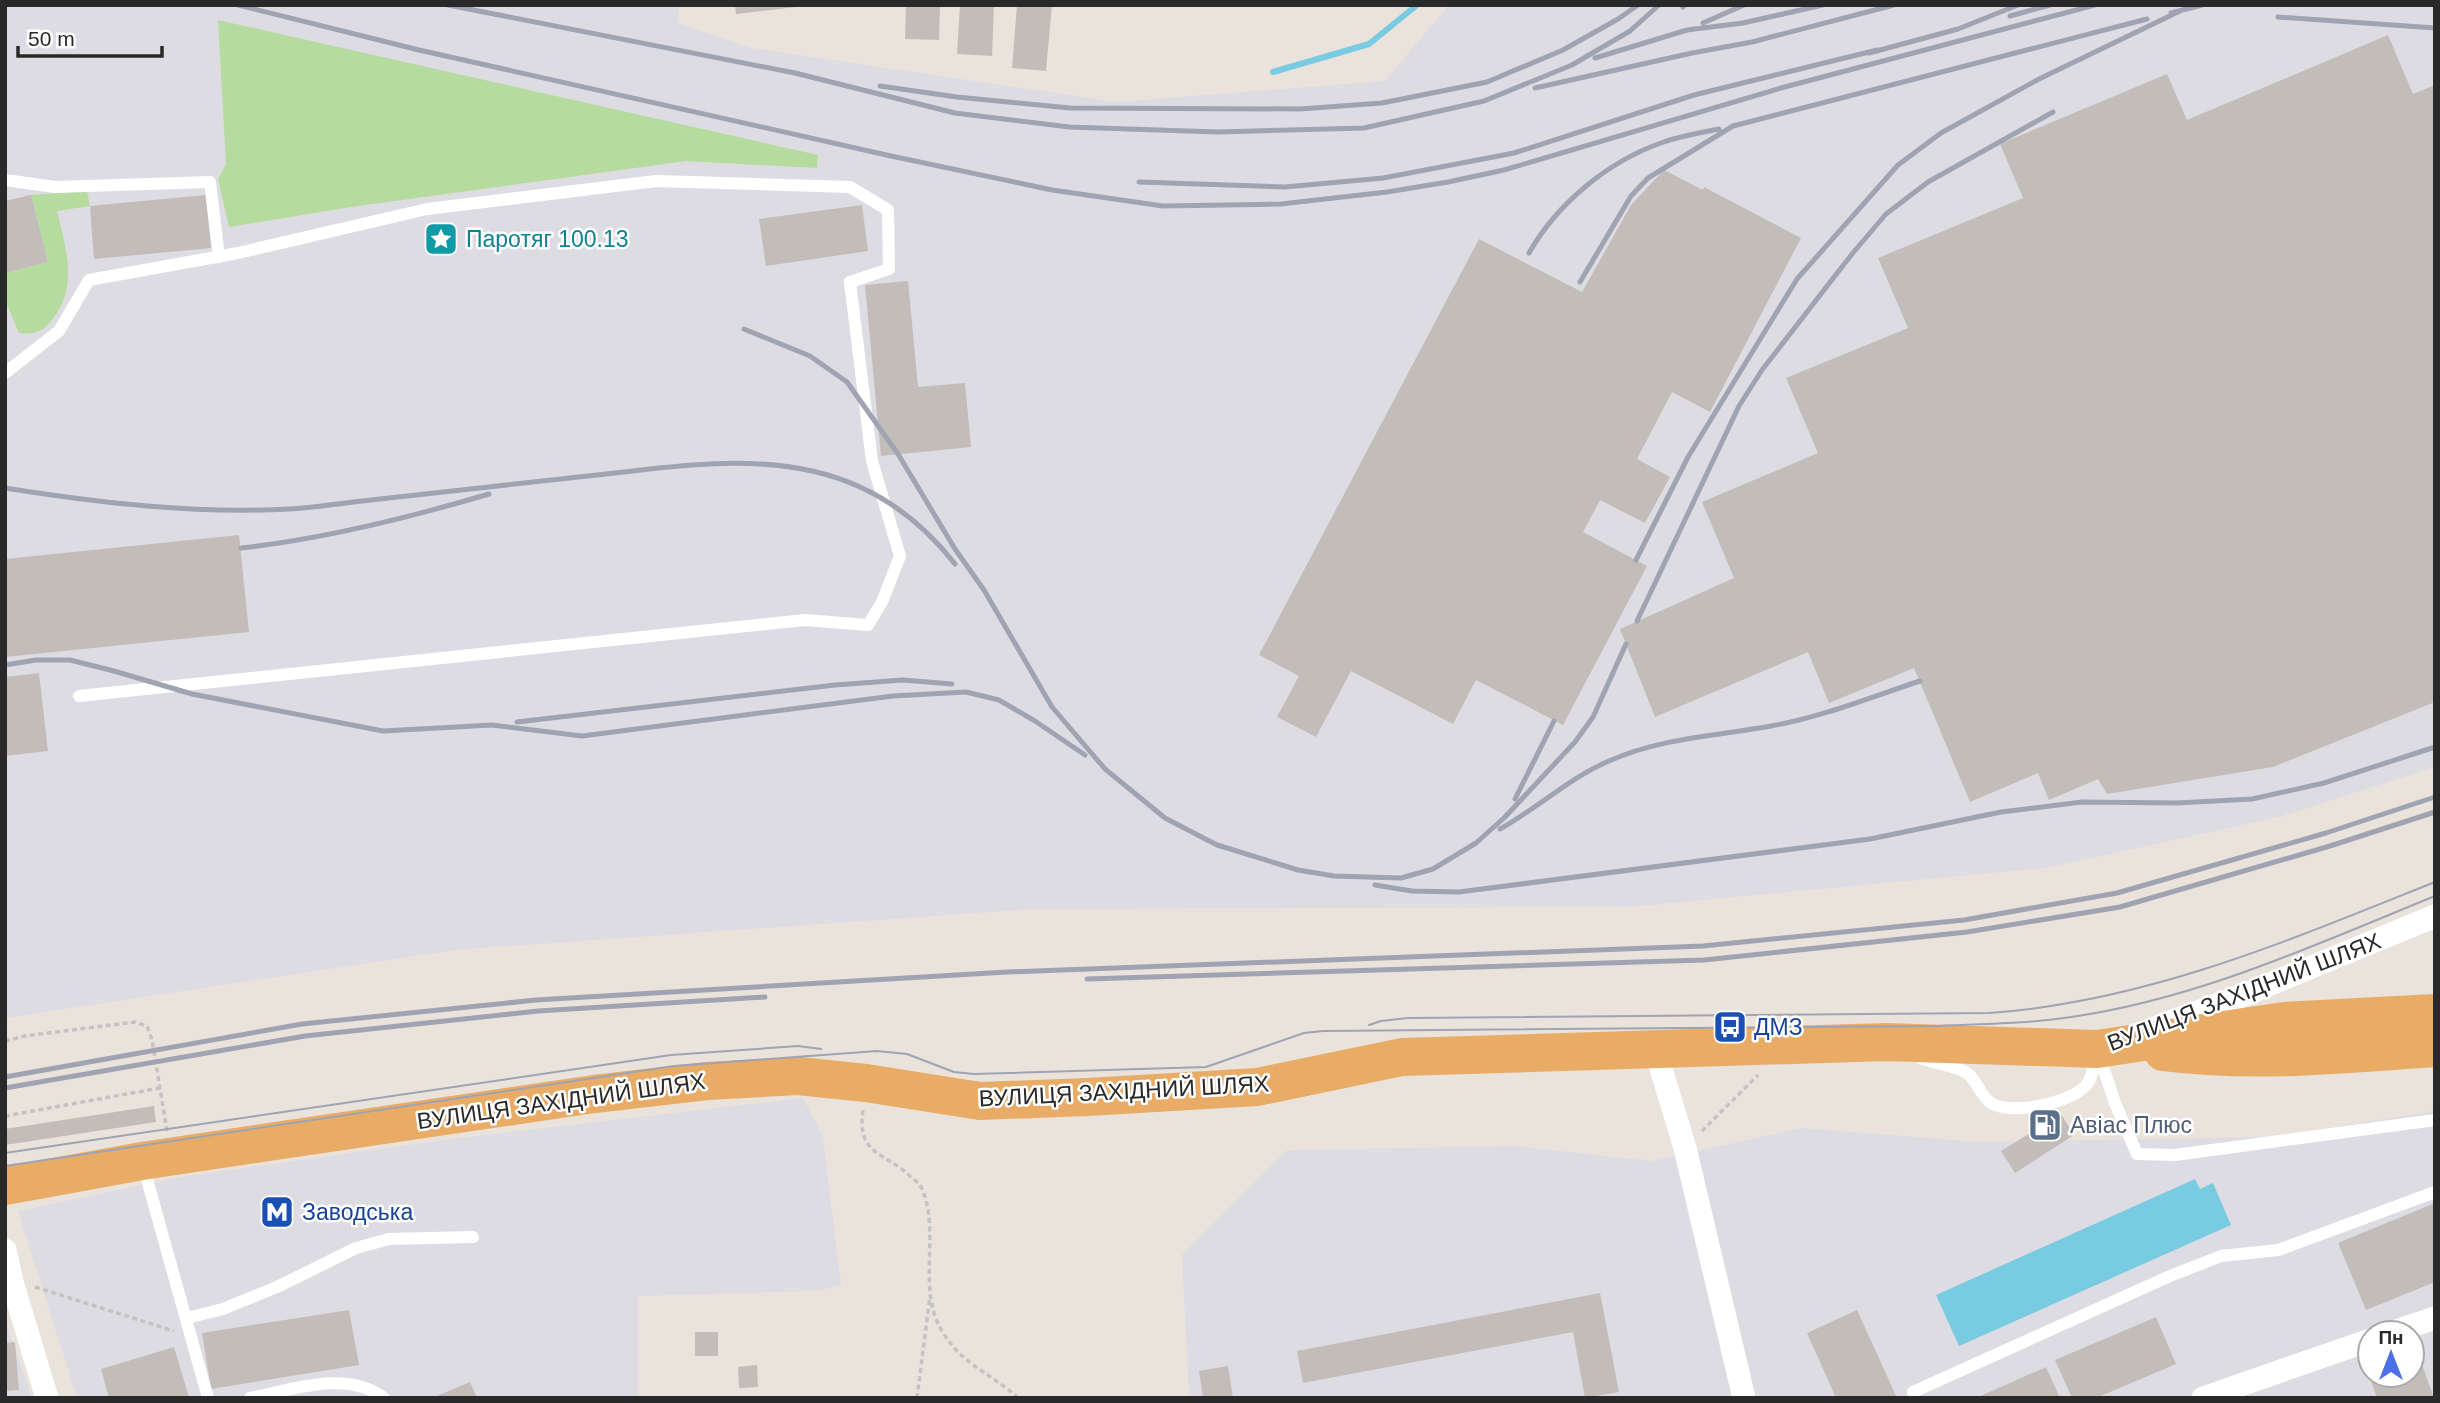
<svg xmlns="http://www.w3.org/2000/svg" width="2440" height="1403" viewBox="0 0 2440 1403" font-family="Helvetica,sans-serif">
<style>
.industrial{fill:#dedce3;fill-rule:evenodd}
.green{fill:#b6db9e}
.water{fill:#79cbe2}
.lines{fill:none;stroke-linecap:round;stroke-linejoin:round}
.stream{stroke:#79cbe2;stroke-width:6}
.building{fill:#c2bdb9}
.path{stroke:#c3c3c3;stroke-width:3.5;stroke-dasharray:5 3.5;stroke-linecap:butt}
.service{stroke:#fff;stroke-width:12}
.minor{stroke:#fff;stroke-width:23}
.trunk{stroke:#e8ac66;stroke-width:38}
.tram{stroke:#a0a3b1;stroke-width:2}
.rail{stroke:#a0a3b1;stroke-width:5}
.labels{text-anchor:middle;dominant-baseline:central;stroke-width:5;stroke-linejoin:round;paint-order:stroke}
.culture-label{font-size:23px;fill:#0d838f;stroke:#fff;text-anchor:start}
.street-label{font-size:23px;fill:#292929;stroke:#fff}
.transit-label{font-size:23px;fill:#164399;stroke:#fff;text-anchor:start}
.service-label{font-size:23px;fill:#4e5e75;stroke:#fff;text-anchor:start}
</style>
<rect width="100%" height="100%" fill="#eae3dc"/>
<path class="industrial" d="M5,5H679L678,23L751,48L1117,102L1385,81L1449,5H2435V767L2279,817L2046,868L1628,907L1033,909L455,950L5,1018Z
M803,1098L823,1137L841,1285L817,1291L638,1296V1398H77L18,1211L180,1177L466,1137Z
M2435,1111V1398H1189L1182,1255L1287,1150L1515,1146L1652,1161L1801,1128L1980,1142L2272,1137ZM2370,1333H2412V1375H2370Z
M5,1325H7L32,1398H5Z"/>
<path class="green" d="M218,20L818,155L817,168L686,161L351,207L229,227L218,179L226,164Z
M87,191L90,206L57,211C66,250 79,286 52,320C43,332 33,335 19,333L5,300V273L48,262L31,195Z"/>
<path class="water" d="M2195,1179L2200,1189L2213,1183L2231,1225L1959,1346L1936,1295Z"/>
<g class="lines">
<path class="stream" d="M1273,72L1369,44L1417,5"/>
</g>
<path class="building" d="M735,5H796V7L736,14Z
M906,5H940L939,40L905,39Z
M960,5H994L992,56L957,54Z
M1017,5H1052L1046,71L1012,68Z
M2388,35L2413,94L2435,85V702L2273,767L2107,794L2098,779L2049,800L2038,773L1970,802L1914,668L1829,703L1808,652L1655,717L1620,629L1734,578L1702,502L1818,453L1786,378L1908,328L1878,258L2023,198L2000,144L2167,74L2187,120Z
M1664,170L1703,190L1704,187L1801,238L1710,412L1672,392L1637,459L1670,477L1645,523L1600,500L1583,532L1647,566L1563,725L1476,680L1453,724L1351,671L1316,737L1277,717L1299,676L1259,655L1479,239L1582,292L1631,205Z
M31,195L48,262L5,273V201Z
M206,195L211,248L94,259L90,206Z
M862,205L868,251L766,266L759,219Z
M908,281L918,387L965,383L971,447L881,456L865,285Z
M239,535L249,632L5,657V559Z
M39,673L48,751L5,756V677Z
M154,1106L156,1122L5,1145V1129Z
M2061,1114L2074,1135L2015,1173L2001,1151Z
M2435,1203V1282L2366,1310L2338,1243Z
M1600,1293L1619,1392L1585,1398L1573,1332L1303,1383L1297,1351Z
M349,1310L359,1365L211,1389L202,1333Z
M1857,1310L1897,1398H1836L1807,1333Z
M2156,1317L2176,1364L2096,1398H2072L2055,1360Z
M695,1332H718V1356H695Z
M15,1342L19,1390L5,1391V1343Z
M174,1347L189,1397L109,1398L101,1369Z
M2418,1353L2434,1398H2377L2369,1375H2412V1355Z
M757,1365L758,1387L739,1388L738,1367Z
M1228,1366L1233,1398H1203L1199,1371Z
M2046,1367L2060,1398H1976Z
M470,1382L477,1398H432Z"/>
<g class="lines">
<path class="path" d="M5,1041L25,1036L135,1022L147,1026L152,1040L167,1131
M863,1110C856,1156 886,1152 911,1177C915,1180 920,1184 922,1189C941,1233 916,1288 942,1331C963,1366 991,1373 1018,1398
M5,1116L160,1088
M1702,1131L1758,1075
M35,1287L174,1331
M917,1398L930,1296"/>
<path class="service" d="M5,180L55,187L210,182L219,257
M5,373L59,331L89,280L238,253L427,209L656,181L850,187L888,210L889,269L850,282L872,461L900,556L882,602L868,625L805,620L79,696
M2098,1052L2115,1103L2137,1154L2175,1155L2435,1120
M1920,1058C1933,1063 1956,1066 1967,1073C1977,1080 1980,1096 1991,1103C2011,1116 2073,1103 2087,1084C2093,1077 2094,1062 2096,1053
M143,1165L208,1398
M187,1318L223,1309L277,1287L356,1248L389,1239L473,1237
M1913,1392L2170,1276L2221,1256L2278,1250L2435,1192
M250,1398C291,1390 347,1369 384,1398"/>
<path class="minor" d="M2159,1026L2244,995L2435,916
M1655,1049L1685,1148L1744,1398
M5,1250L12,1282L47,1398
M2390,1333L2435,1318
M2203,1398L2370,1340"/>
<path class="trunk" d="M2163,1052C2254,1064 2344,1054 2435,1048
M5,1186L142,1161L262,1143L594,1094L707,1081L798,1076L866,1083L980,1101L1088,1097L1257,1087L1402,1057L1887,1042L2097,1049L2284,1021L2435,1013"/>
<path class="tram" d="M1369,1025L1381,1021L1408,1018L1989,1013C2146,1002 2290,940 2435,882
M5,1153L671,1055L798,1046L821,1049
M5,1166L674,1066L877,1051L907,1054L954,1072L974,1074L1206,1067L1304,1033L1323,1031L1932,1026C1979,1024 2025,1024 2071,1017C2198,999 2317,944 2435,896"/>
<path class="rail" d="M238,5L419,50L891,156L1052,190L1163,206L1281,204L1387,192L1448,182L1504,170L1781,88L2095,5
M448,5L795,73L955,113L1069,127L1218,132L1364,128L1484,101L1572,65L1630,31L1659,5
M1683,7L1685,5
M2171,13L2202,5
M2010,16L2050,5
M2278,17L2435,28
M1703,23L1744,5
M1869,53L1958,29L2018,5
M1595,58L1687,30L1743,23L1823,5
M880,86L957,97L1070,108L1300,109L1382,103L1487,82L1563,50L1618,19L1638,5
M1535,88L1692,53L1752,42L1894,5
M1139,182L1285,187L1383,178L1441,167L1514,153L1694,95L1877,50
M1529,253C1557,204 1607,162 1661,143C1680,136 1700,133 1719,129
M1580,282L1631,196L1648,178L1733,126L2147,19
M744,329L810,356L847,382L898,454L955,549L984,590L1052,707L1105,769L1165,818L1217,845L1298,870L1334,876L1401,878L1433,869L1476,843L1505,817L1575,742L1593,717L1626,644
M5,488C100,503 194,514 290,509C320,507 350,502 380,499C455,491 531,482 606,474C673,466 745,456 812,471C871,484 919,518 955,564
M241,548C324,539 408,518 489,494
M1636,560L1688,457L1797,279L1898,165L1941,133L2039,79L2180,11
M1637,621L1739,406L1762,370L1852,254L1886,214L1928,182L2053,112
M5,665L36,660H70L114,671L192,694L383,731L492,725L582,736L893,696L966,692L999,700L1035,721L1085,755
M517,722L835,685L903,680L952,684
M1515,799L1554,721
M1500,829C1538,808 1569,778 1609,761C1660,738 1716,736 1771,726C1822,717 1871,697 1920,681
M1375,885L1412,891L1459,892L1870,839L2001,812L2082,802L2177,803L2252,799L2324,783L2435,747
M1087,979L1704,960L1967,932L2120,907L2330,846L2435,812
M5,1077L302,1024L536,1000L1007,972L1703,946L1964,920L2117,893L2326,833L2435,797
M5,1088L305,1036L538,1011L765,997"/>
</g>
<defs>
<symbol id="sight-square" viewBox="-11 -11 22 22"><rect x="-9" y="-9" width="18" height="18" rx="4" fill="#0f9aa8" stroke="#fff"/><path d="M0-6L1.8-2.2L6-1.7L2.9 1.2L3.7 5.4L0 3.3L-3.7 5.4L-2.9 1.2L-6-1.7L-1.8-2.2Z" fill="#fff"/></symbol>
<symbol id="bus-square" viewBox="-11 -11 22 22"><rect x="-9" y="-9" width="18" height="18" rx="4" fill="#1a4fb4" stroke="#fff"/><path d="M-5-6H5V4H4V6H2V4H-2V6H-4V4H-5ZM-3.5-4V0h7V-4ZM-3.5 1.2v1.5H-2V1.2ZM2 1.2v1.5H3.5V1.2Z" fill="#fff"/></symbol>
<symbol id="fuel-square" viewBox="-11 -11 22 22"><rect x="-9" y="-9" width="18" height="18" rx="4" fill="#5c6f8a" stroke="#fff"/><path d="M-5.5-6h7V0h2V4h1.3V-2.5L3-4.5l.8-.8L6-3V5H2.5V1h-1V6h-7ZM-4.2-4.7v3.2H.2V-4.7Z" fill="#fff"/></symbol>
<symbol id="metro-square" viewBox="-11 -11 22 22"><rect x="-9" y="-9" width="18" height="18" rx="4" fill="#1a4fb4" stroke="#fff"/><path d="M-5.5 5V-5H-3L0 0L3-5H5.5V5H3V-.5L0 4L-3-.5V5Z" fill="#fff"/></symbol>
</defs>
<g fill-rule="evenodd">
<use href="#sight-square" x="422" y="220" width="38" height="38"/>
<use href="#bus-square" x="1711" y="1008" width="38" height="38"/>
<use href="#fuel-square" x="2026" y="1106" width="38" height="38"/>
<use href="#metro-square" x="258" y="1193" width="38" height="38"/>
</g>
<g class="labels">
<g class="culture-label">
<text x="466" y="239">Паротяг 100.13</text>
</g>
<g class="street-label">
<text transform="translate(2244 992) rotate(-21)">ВУЛИЦЯ ЗАХІДНИЙ ШЛЯХ</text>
<text transform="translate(1124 1091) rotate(-3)">ВУЛИЦЯ ЗАХІДНИЙ ШЛЯХ</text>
<text transform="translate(561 1101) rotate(-8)">ВУЛИЦЯ ЗАХІДНИЙ ШЛЯХ</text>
</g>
<g class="transit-label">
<text x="1754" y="1027">ДМЗ</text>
<text x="302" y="1212">Заводська</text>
</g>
<g class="service-label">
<text x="2070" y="1125">Авіас Плюс</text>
</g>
</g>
<rect width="2440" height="1403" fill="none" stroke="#292929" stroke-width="14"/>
<g transform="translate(2391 1354)"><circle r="33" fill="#ffffff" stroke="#a9a9a9" stroke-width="2"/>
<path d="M0-5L12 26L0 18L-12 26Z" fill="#4c70e7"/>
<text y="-10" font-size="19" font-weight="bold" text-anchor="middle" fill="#292929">Пн</text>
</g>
<path d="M18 46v10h144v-10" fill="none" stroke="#292929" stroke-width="3.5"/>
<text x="28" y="46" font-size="21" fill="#292929" stroke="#ffffff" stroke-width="5" paint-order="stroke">50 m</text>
</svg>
